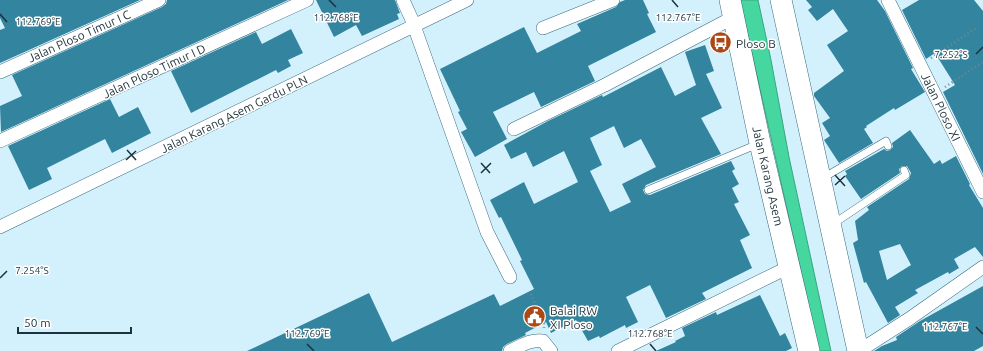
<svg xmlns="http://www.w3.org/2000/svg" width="983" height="351" viewBox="0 0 983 351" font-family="Ubuntu,sans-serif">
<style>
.water{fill:#46d69f;stroke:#3aa581}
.building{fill:#32849f;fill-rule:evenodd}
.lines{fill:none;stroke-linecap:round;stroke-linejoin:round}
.lane-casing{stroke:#38687a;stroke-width:8}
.street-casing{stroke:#38687a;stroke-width:14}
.primary-casing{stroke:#38687a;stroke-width:22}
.path{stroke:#718a94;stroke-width:2.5;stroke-dasharray:1 3;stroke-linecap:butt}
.lane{stroke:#fff;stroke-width:7}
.street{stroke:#fff;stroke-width:13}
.primary{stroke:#fff;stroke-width:21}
.ticks{fill:none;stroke:#1d323a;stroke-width:1.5}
.labels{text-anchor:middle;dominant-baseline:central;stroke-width:3;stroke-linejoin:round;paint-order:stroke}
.street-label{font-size:12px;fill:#1d323a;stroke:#fff}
.poi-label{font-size:12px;fill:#1d323a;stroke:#fff;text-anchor:start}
.ticks-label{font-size:10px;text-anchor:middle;fill:#1d323a;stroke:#fff;stroke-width:3;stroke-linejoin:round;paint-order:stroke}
</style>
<rect width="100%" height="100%" fill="#d3f1fd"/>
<path class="water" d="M740,0H758L771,60L789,157L831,351H819Z"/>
<path class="building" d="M0,0H140L0,63V30L5,28L0,18Z
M167,0H288L1,132L0,106L22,96L12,75L162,7L166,4Z
M316,0H395L400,13L397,14L399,19L362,36L356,25L334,37Z
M625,0H643L649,13L647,14L656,32L588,66L595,81L541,107L534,92L493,112L507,139L475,157L461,132L467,129L458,112L460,111L440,69L524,27L537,53L581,31L577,24L616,7L620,2Z
M806,0H877L885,11L913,68L911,69L925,92L895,110L894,108L866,126L867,127L864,129L873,143L839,163L824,140L830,136L822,123L830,118L814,96V93L844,71L827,45L848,31L833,9L817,21L808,10L812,7Z
M919,0H974L983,11V174L943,92L955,85L935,53L926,59L902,10Z
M291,29L303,53L288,60L291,66L278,73L276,70L191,113L171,71L256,32L262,44Z
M705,45L714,71L706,74L722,108L701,118L721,154L646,185L643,190L645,194L650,195L731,161L735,169L732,171L739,184L732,188L739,202L734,204L750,235L740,240L752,268L702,293L706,299L666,318L650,285L626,297L638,322L626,328L625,325L600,338L599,336L588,341L576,320L551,333L546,322L525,333L526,335L507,344L503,347L502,351H247L369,293L392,342L494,294L500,306L534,289L520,261L522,260L501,217L499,218L490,200L524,182L534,204L578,182L564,151L533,167L526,152L511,159L504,145L548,121L602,95L603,97L661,67L675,96L696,85L685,52ZM614,126L624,148L641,139L656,167L622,184L631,202L610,212L590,171L602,165L590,138Z
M110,99L119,117L138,107L151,133L112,153L105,139L47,168L52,179L29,190L8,146Z
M910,130L934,164L940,160L942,164L956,156L970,184L969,185L983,208V257L975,247L954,259L959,268L949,274L948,272L915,290L918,293L895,307L900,315L888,323L866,282L864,283L853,243L858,240L855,221L869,210L867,207L909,179L911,173L907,166H902L899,169L900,173L861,199L845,176L847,174L845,171L884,149L887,151L890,150L893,147L892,143ZM900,244L911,265L887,280L879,251Z
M983,286V346L974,351H874L882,346L897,340L896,337L920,321Z
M760,295L780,336L785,333L792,348L786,351H656L676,342L675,341L685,336L682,328L716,312L717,315Z"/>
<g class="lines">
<defs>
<path id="lane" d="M823,178L886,141L888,146
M648,190L758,144
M833,224L906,175L904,170"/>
<path id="street" d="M403,0L412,20L487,232L510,277
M888,0L983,192
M543,28L613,0
M0,72L159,0
M514,129L605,85L734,17
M0,141L307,0
M0,227L467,0
M510,351C521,346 530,339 543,341L551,351
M618,351L789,267
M859,351L909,319L983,267"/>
<path id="primary" d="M730,0L760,143L809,351
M781,0L858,351"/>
</defs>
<use href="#lane" class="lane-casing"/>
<use href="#street" class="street-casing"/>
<use href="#primary" class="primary-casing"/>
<path class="path" d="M931,58L978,27
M945,87L983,62
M531,294L544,323V328"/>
<use href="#lane" class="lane"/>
<use href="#street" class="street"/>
<use href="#primary" class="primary"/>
</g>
<path class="ticks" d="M329,0L336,7M672,0L678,7M0,14L7,22M976,54L983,47M127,150L136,160M126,160L136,151M481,163L490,173M481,173L491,163M835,175L845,186M835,185L845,176M0,278L7,271M976,327L983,334M307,344L314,351M650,344L656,351"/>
<defs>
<symbol id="bus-disc" viewBox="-11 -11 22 22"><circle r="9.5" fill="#ac4814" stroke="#fff"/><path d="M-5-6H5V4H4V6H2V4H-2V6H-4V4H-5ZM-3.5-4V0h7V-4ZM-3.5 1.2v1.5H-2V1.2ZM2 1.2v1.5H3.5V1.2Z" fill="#fff"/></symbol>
<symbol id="civic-disc" viewBox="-11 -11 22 22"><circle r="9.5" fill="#ac4814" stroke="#fff"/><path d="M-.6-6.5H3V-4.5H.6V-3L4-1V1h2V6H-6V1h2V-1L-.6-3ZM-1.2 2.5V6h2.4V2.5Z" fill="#fff"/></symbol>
</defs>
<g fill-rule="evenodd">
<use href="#bus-disc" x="708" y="30" width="25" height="25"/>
<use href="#civic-disc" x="522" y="304" width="25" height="25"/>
</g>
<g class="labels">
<g class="street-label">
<text transform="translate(79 36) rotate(-24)">Jalan Ploso Timur I C</text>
<text transform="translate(154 71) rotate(-25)">Jalan Ploso Timur I D</text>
<text transform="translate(941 107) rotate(64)">Jalan Ploso XI</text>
<text transform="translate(234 114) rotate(-26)">Jalan Karang Asem Gardu PLN</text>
<text transform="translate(768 176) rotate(77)">Jalan Karang Asem</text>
</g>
<g class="poi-label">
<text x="736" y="43">Ploso B</text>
<text x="550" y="310">Balai RW<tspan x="550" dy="14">XI Ploso</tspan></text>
</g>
</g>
<g class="ticks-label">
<text x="336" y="21">112.768°E</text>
<text x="678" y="21">112.767°E</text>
<text x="38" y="25">112.769°E</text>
<text x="951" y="58">7.252°S</text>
<text x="32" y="274">7.254°S</text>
<text x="945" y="330">112.767°E</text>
<text x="307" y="337">112.769°E</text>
<text x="650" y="337">112.768°E</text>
</g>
<path d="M18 327v6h113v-6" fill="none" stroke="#1d323a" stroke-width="2"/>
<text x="24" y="327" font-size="12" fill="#1d323a" stroke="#ffffff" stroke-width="3" paint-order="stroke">50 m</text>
</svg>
